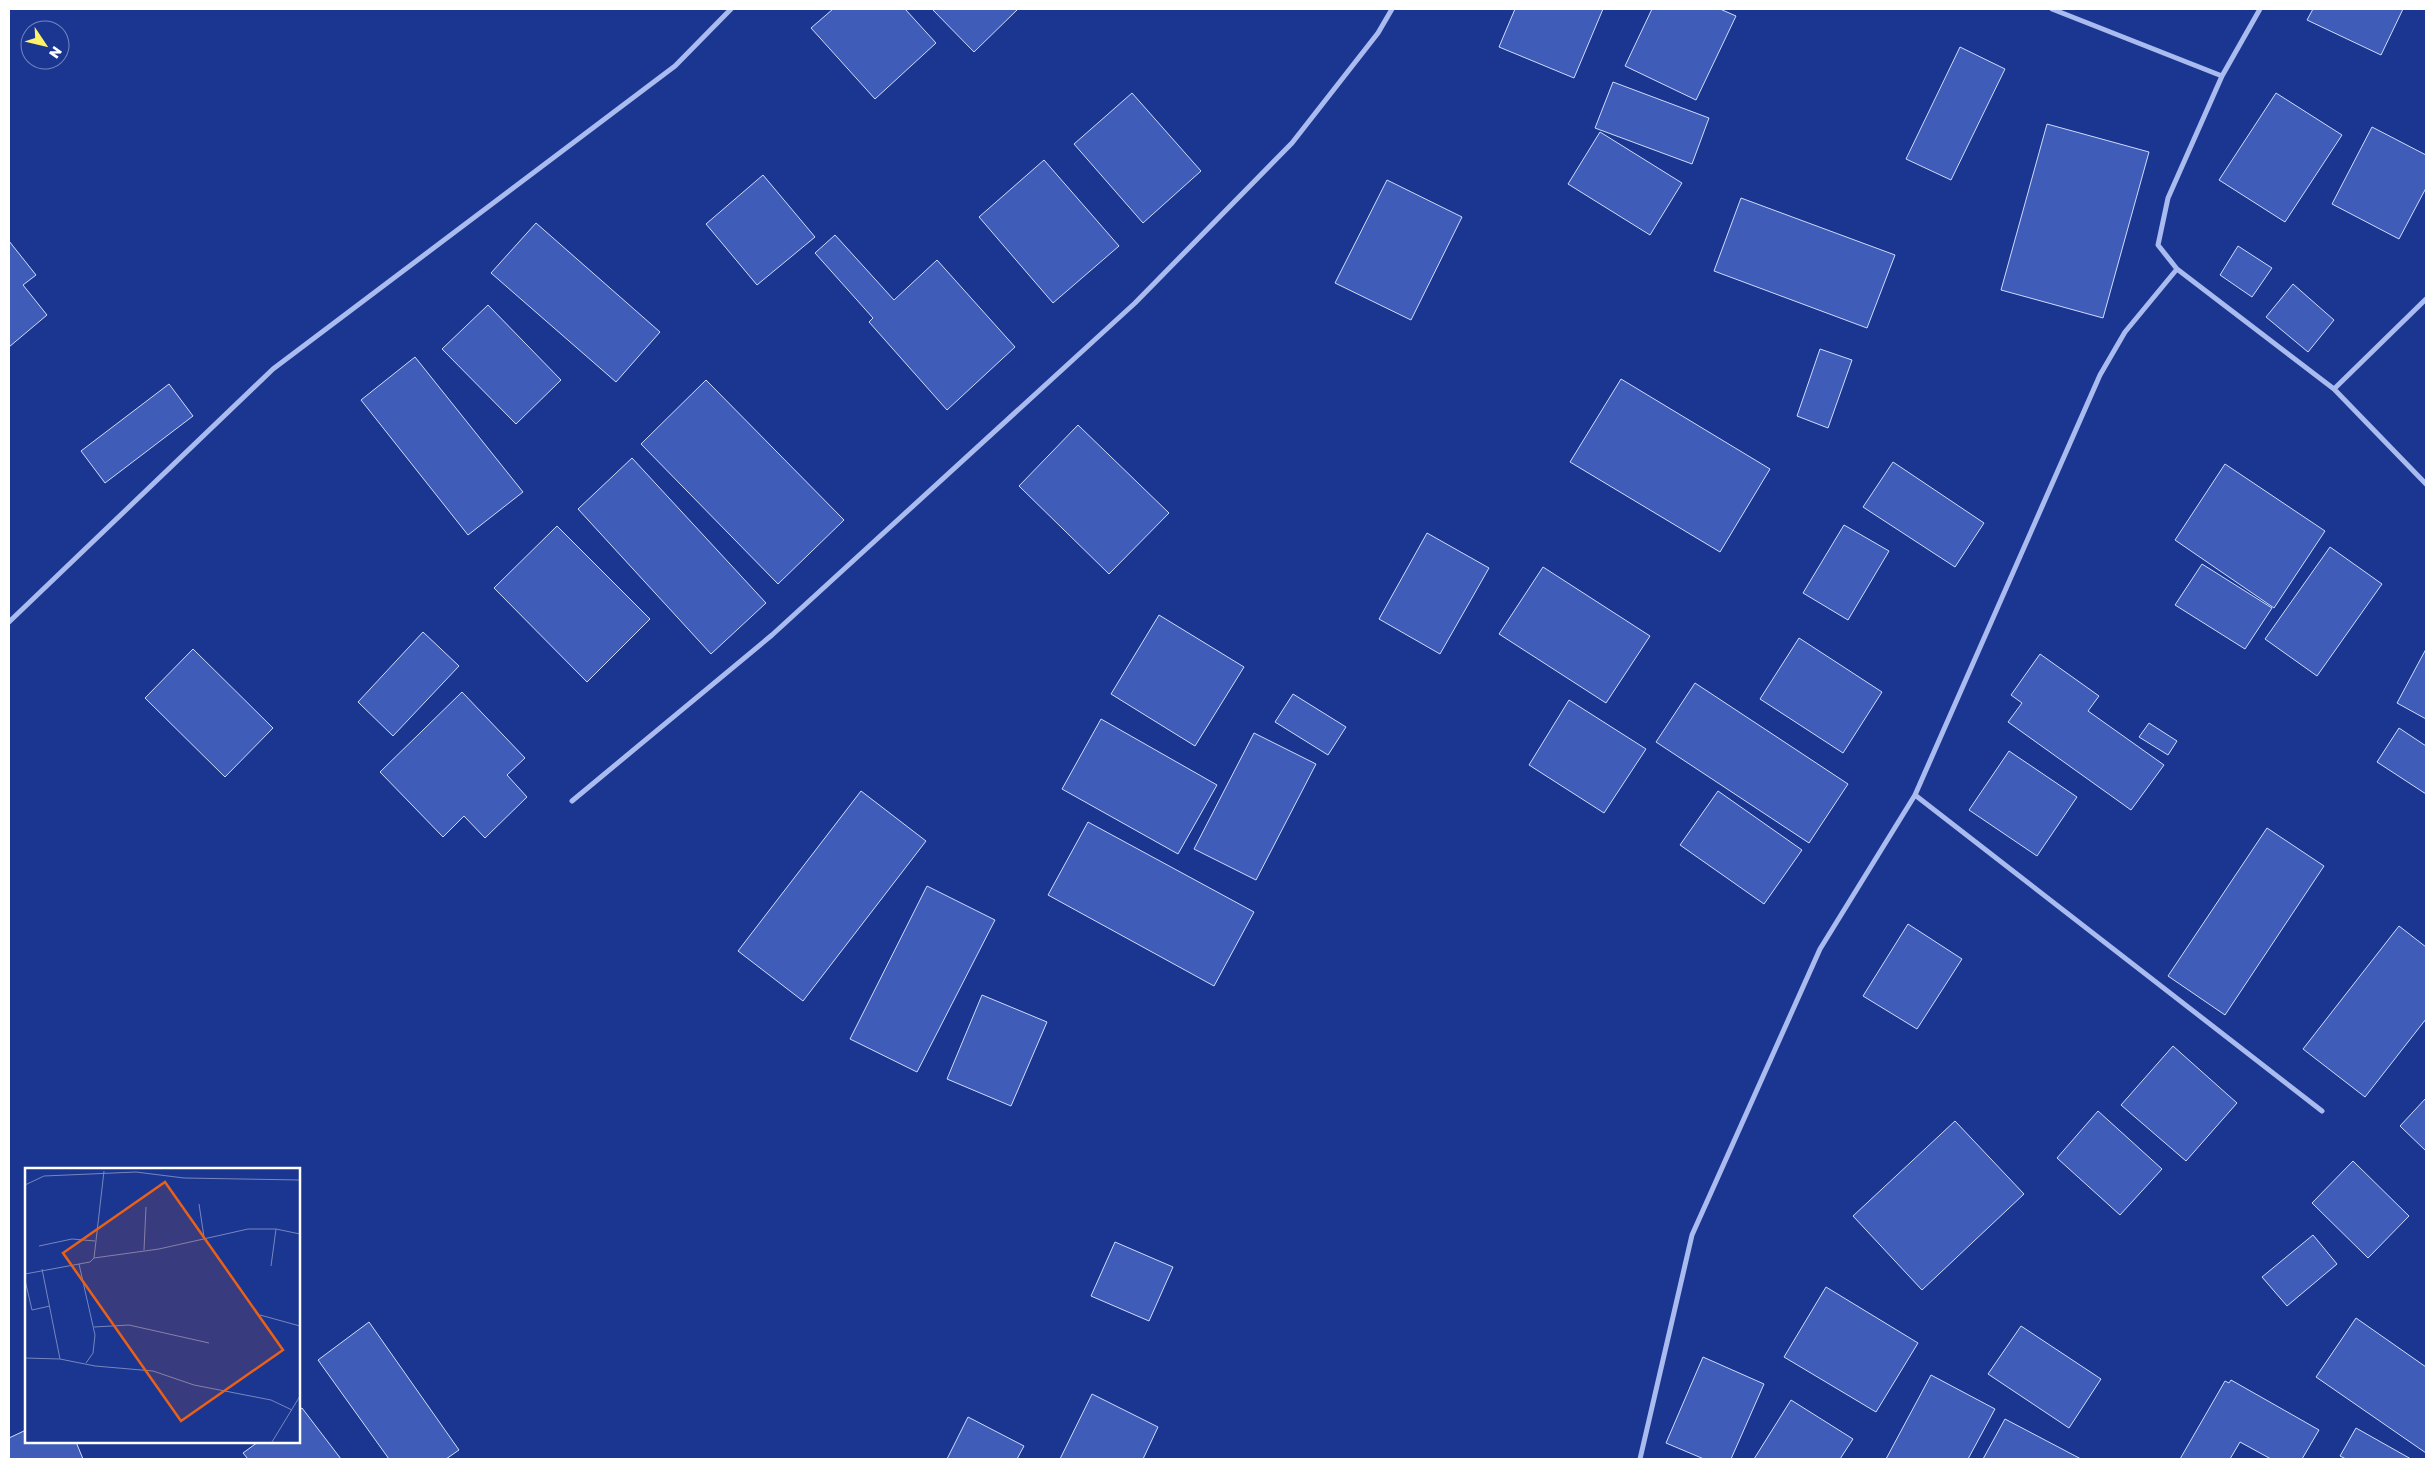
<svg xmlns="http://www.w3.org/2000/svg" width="2435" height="1468" viewBox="0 0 2435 1468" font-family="'Golos Text',sans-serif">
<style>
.building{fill:#3e5cb8;stroke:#d0dbfa}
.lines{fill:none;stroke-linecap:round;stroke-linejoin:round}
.minor{stroke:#aabbef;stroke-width:5}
.inset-road{fill:none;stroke:#7686bd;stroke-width:1}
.view{fill:#e96118;fill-opacity:0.15;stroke:#e96118;stroke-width:2.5}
.inset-edge{fill:none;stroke:#fff;stroke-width:2.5}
</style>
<rect width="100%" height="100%" fill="#1a3691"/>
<path class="building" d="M833,9H905L936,43L875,99L811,28Z
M932,9H1018L974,52Z
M1515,9H1603L1574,78L1499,47Z
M1652,9H1720L1736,16L1696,100L1625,66Z
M2313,9H2403L2381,55L2307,20Z
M1960,47L2005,69L1951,180L1906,159Z
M1613,82L1709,118L1692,164L1595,128Z
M1132,93L1201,171L1143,223L1074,144Z
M2276,93L2342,135L2285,222L2219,180Z
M2047,124L2149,152L2103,318L2001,290Z
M2372,127L2426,155V188L2399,239L2332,204Z
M1600,132L1682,183L1650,235L1568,184Z
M1044,160L1119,246L1053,303L979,217Z
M763,175L815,237L757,285L706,224Z
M1387,180L1462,217L1411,320L1335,283Z
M1741,198L1895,255L1867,328L1714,271Z
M536,223L660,332L616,382L491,273Z
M835,235L894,300L937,260L1015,347L947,410L869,322L873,318L815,253Z
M9,241L36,275L23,285L47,315L9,347Z
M2238,246L2272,268L2252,297L2220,275Z
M2293,284L2334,320L2308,352L2266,317Z
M488,305L561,380L516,424L442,349Z
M1820,349L1852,360L1828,428L1797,416Z
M415,357L523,492L468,535L361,400Z
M1621,379L1770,469L1720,552L1570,462Z
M706,380L844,520L778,584L641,444Z
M169,384L193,416L105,483L81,451Z
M1078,425L1169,513L1109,574L1019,486Z
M632,458L766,603L711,654L578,509Z
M1893,462L1984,523L1955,567L1863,507Z
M2225,464L2325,531L2274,608L2175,540Z
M1844,525L1889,551L1848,620L1803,593Z
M557,526L650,619L587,682L494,588Z
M1427,533L1489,568L1440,654L1379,619Z
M2330,547L2382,584L2317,676L2265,639Z
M2202,564L2272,608L2245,649L2175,605Z
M1543,567L1650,636L1606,703L1499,634Z
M1159,615L1244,667L1195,746L1111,694Z
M423,632L459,666L393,736L358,702Z
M1799,638L1882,692L1843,753L1760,699Z
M193,649L273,728L225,777L145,698Z
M2426,649V719L2397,703Z
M2040,654L2099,696L2088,711L2164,765L2131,810L2008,722L2022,703L2011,695Z
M1695,683L1848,784L1809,843L1656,742Z
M462,692L525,758L507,775L527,797L485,838L464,816L443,837L380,772Z
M1293,694L1346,727L1328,755L1275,722Z
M1569,700L1646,749L1604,813L1529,765Z
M1101,719L1217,785L1178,854L1062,789Z
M2149,723L2177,741L2168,755L2139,737Z
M2399,728L2426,746V794L2377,762Z
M1254,733L1316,764L1256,880L1194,849Z
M2009,751L2077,797L2037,856L1969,810Z
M861,791L926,841L803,1001L738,951Z
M1718,791L1802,850L1764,904L1680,845Z
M1088,822L1254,912L1214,986L1048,895Z
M2267,828L2324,866L2225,1015L2168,976Z
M927,886L995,920L917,1072L850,1039Z
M1908,924L1962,959L1917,1029L1863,996Z
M2399,926L2426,947V1019L2365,1097L2303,1049Z
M982,995L1047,1022L1011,1106L947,1079Z
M2173,1046L2237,1103L2186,1161L2121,1105Z
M2426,1098V1151L2400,1126Z
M2098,1111L2162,1169L2120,1215L2057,1158Z
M1955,1121L2024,1194L1922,1290L1853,1216Z
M2353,1161L2409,1216L2368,1258L2312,1203Z
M2313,1235L2337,1264L2287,1306L2262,1277Z
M1115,1242L1173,1267L1149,1321L1091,1296Z
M1826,1287L1918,1343L1876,1412L1784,1357Z
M2356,1318L2426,1367V1453L2316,1377Z
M369,1322L459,1450L446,1459H389L318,1360Z
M2021,1326L2101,1379L2069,1428L1988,1374Z
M1703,1357L1764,1384L1731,1459H1704L1666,1443Z
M1931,1375L1995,1409L1968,1459H1886Z
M2231,1380L2319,1430L2302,1459H2271L2240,1442L2230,1459H2180L2225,1381L2229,1383Z
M1092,1394L1158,1427L1143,1459H1060Z
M1791,1400L1853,1439L1840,1459H1754Z
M302,1408L341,1459H248L243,1453L258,1442H299V1410Z
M968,1417L1024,1446L1017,1459H947Z
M2005,1419L2081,1459H1983Z
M2356,1428L2411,1459H2346L2340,1456Z
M26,1430V1442H76L83,1459H9V1438Z"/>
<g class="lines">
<path class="minor" d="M2052,9L2222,76
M2260,9L2222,76L2168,198L2158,245L2177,269L2334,389L2426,484
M2334,389L2426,299
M9,622L273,369L675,66L731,9
M1915,795L2322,1111
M572,801L772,635L1135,303L1292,143L1378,33L1392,9
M1640,1459L1692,1235L1820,949L1915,795L2100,375L2125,332L2177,269"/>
</g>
<g transform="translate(25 1168)">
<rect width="275" height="275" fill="#1a3691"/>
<path class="inset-road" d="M0,17L19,8L111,4L159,10L275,12M174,36L179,69M14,78L47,71L70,73M119,82L121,39M69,90L79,3M54,96L70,167L68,185L61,195M246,98L251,61M17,101L35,191M0,106L65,94L69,90L134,81L223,61H251L275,66M0,112L7,142L25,138M235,147L275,158M69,159L104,157L184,175M0,190L35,191L70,198L128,203L169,217L246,232L267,242M247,274L275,228"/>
<path class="view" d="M140,14L258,182L156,253L38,85Z"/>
<rect width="275" height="275" class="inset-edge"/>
</g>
<rect width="2435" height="1468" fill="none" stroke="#ffffff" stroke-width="20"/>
<g transform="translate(45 45) rotate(125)"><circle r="24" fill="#1a3691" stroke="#7686bd"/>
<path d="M0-4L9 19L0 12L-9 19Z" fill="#fff268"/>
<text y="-8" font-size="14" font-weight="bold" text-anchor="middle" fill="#ffffff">N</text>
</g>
</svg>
